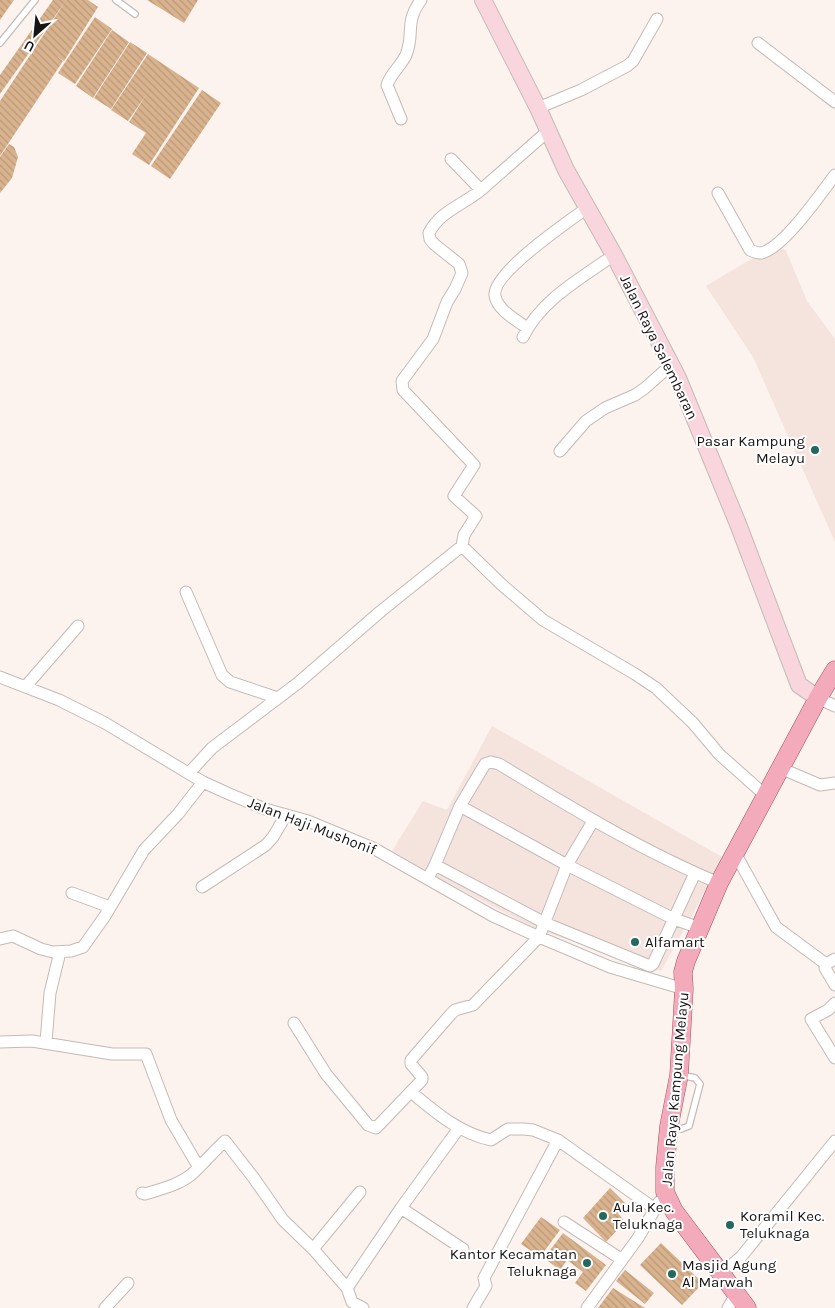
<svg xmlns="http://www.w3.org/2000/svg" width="835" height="1308" viewBox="0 0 835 1308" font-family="Karla,sans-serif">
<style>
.built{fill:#f5e3de}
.building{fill:url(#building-back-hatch)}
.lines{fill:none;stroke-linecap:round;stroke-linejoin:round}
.service-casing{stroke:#c4bab7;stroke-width:8}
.minor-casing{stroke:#c4bab7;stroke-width:13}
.secondary-casing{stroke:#c4bab7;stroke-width:18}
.primary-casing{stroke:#a15263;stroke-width:19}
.service{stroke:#fff;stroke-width:5.5}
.minor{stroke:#fff;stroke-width:11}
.secondary{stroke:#f9d5dd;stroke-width:16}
.primary{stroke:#f3abbb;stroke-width:18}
.poi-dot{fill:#23695d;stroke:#fff;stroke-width:2}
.labels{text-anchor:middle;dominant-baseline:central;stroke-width:4;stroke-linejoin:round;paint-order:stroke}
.street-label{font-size:15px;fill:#171413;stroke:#fff}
.poi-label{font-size:15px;fill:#171413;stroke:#fff;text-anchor:start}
</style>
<defs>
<pattern id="building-back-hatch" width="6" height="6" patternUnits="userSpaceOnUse" patternTransform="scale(1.25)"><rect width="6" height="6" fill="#d9b38e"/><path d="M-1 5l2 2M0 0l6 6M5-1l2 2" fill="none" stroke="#ba997a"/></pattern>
</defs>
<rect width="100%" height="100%" fill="#fcf2ee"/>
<path class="built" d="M776,244L786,251L807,301L835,339V542L753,357L706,286Z
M492,726L724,858L661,971L534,928L450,884L392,851L423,801L447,810Z"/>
<path class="building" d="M0,0H14L0,20Z
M53,0H88L98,7L64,61L56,56L63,61L0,156V101L65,2L0,94V75Z
M147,0H198L184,23Z
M95,17L112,29L75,84L58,73Z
M112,30L129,42L93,98L76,86Z
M130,42L147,53L111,109L94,98Z
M148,54L199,88L149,165L132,154L146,133L129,122L146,95L128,121L111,110Z
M202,90L221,103L170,179L151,166Z
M9,144L14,147L18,157L12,178L0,193V157Z
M610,1188L627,1205L618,1213L625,1222L606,1242L583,1218Z
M541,1217L560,1230L540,1257L521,1244Z
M563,1233L606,1265L586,1291L575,1283L583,1272L567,1260L560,1270L544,1258Z
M661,1243L703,1283L682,1305L640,1265Z
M625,1270L654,1293L645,1304L616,1281Z
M613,1288L645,1308H598Z"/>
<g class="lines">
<defs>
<path id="service" d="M116,0L135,14
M0,43L35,0
M671,1126L681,1129L689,1126L700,1084L695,1078L681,1075"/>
<path id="minor" d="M758,43L835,102
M538,108L581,90L627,66L633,61L657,19
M401,119L387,85C391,73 401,66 406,55C415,33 404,23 421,0
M451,159L481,190L548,131
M718,193L750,250C754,252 757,253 761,253C783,249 821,193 835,175
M527,328C517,320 498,311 495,296C491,274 569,221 587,208
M523,337C541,300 581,278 614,255
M560,451L586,421L605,408L635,395L645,388L671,365
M462,546L501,584L543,620L635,674L656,688L693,723L719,754L766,796
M186,592L222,675L230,682L278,698
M0,677L59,700L105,723L203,782L227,793L265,809L308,821L373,848L493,916L539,937L610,967L684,989
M26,686L78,626
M818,698L835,706
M780,768L820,785L835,783
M189,773L212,748L298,683L381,611L462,546L464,535L476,516L454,496L474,465L403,390L402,381L433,339L447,302L455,289L462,273L459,264L434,244L430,239L429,233C440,211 463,205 481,190
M460,806L567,865L674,919L700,928
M735,853L776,927L826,964
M435,865L545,923L650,966L653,964L695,873
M428,878L435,865L460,806L485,764L491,762L499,764C570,807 642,851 719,883
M202,887L266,845L273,837L286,815
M72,893L110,907
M0,939L13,936L41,949L53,952L71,951L83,947L105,916L144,850L178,814L203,782
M835,959L826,964L825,968L835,985
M835,1003L828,1010L811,1019L835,1058
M294,1023L326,1074L368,1125L376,1128L422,1080V1077L411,1064V1060L451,1014L455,1010L473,1005L539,937L567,865L593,821
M0,1042L32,1041L112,1054H146L171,1120L198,1166
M46,1042L50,993L60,952
M411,1092C435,1112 459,1133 491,1140L508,1129H524L533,1130L558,1140L655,1209
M142,1193L145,1194C161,1189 179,1185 192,1174C203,1164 213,1152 225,1141L253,1177L283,1220L313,1249L347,1288L352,1302L363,1308
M401,1208L463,1249
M564,1222L621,1259
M313,1249L360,1192
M721,1274L741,1257L835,1141
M347,1288L401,1208L459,1128
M105,1308L128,1283
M473,1308L486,1286L484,1278L558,1140
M587,1308L638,1238L659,1202
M728,1308L736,1294"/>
<path id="secondary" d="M483,0L538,108L566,170L614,255L678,378L738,524L799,685L818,698"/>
<path id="primary" d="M747,1308L674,1211L665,1192V1167L669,1126L679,1075L684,989L683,972L686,961L719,883L818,698L835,670"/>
</defs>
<use href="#service" class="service-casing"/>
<use href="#minor" class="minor-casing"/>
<use href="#secondary" class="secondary-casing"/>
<use href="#primary" class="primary-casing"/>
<use href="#service" class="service"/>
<use href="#minor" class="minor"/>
<use href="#secondary" class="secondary"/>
<use href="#primary" class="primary"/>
</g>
<g class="poi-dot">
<circle cx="815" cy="450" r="5"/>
<circle cx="635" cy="942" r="5"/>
<circle cx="603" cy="1216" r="5"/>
<circle cx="730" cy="1225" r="5"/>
<circle cx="587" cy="1263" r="5"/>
<circle cx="672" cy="1274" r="5"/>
</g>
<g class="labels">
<g class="street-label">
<text transform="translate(659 347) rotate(64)">Jalan Raya Salembaran</text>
<text transform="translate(312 826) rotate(21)">Jalan Haji Mushonif</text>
<text transform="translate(675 1089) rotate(-85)">Jalan Raya Kampung Melayu</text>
</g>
<g class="poi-label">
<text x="805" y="441" text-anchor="end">Pasar Kampung<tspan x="805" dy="17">Melayu</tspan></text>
<text x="645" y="942">Alfamart</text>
<text x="613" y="1207">Aula Kec.<tspan x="613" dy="17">Teluknaga</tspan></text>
<text x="740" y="1216">Koramil Kec.<tspan x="740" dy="17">Teluknaga</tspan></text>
<text x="577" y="1254" text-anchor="end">Kantor Kecamatan<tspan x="577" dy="17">Teluknaga</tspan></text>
<text x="682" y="1265">Masjid Agung<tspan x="682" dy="17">Al Marwah</tspan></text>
</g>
</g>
<g transform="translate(35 35) rotate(207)" stroke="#ffffff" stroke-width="4" paint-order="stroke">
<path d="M0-4L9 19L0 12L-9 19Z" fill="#171413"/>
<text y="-8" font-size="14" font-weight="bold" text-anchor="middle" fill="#171413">U</text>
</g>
</svg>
